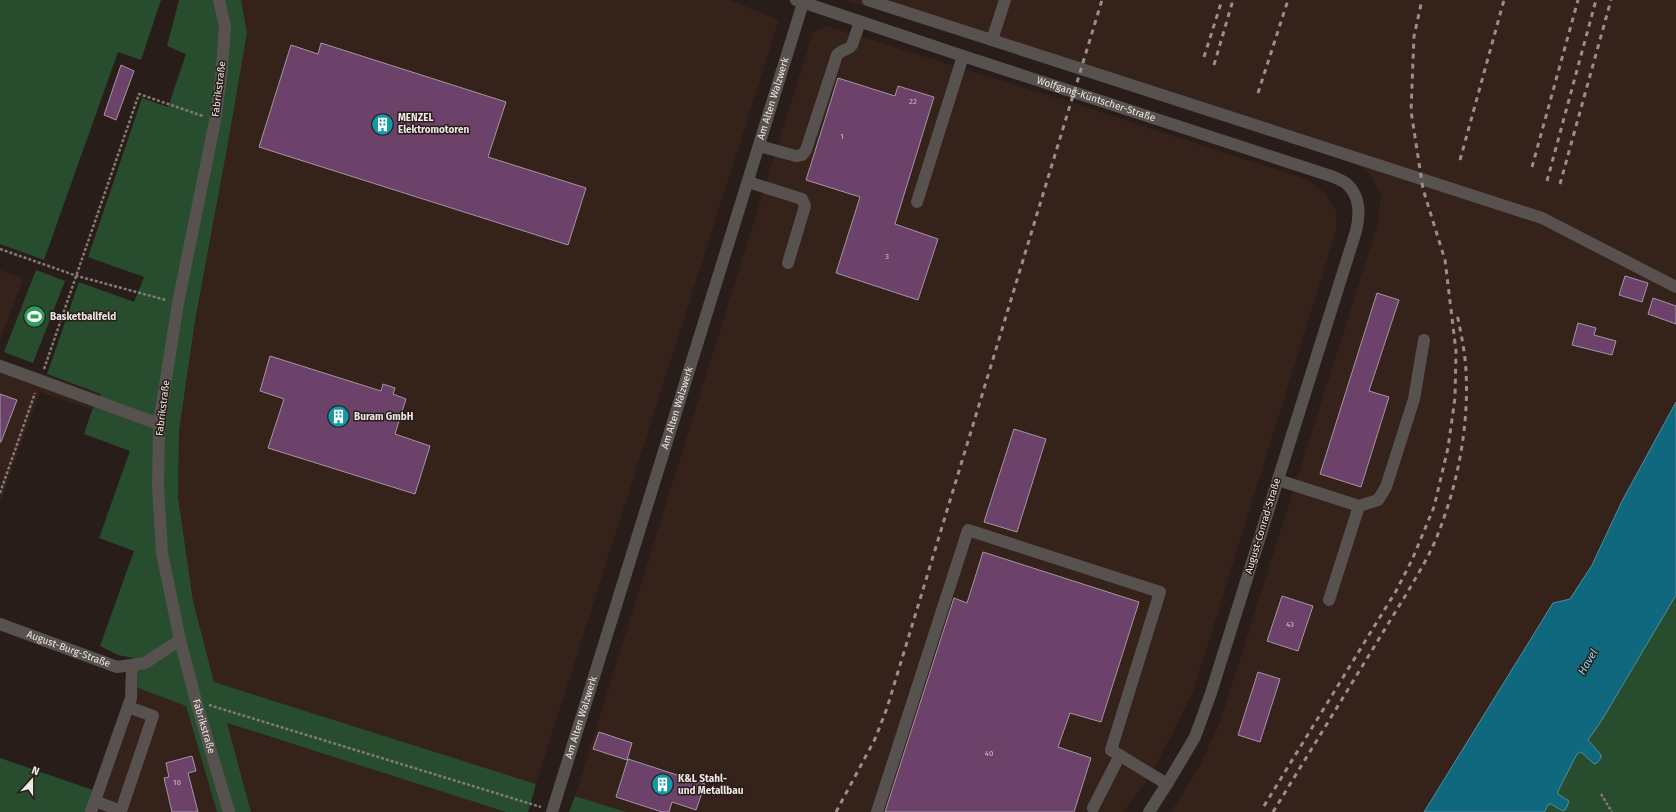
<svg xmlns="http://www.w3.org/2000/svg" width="1676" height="812" viewBox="0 0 1676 812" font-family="'Fira Sans',sans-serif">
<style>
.built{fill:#34221b}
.green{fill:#284d2e}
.water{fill:#10687f;stroke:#538e9d}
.building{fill:#6c426b;stroke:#a397a2}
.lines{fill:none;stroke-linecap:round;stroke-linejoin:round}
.path{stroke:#837975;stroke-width:2.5;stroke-dasharray:3 2;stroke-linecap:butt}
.minor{stroke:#57524f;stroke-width:12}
.rail{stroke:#988e8b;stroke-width:3;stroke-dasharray:5 5;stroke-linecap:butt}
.labels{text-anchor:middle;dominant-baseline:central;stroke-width:3;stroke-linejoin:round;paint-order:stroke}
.number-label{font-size:8px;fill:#cfbec6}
.street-label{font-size:10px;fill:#f0e7e4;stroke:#281d19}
.poi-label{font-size:10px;font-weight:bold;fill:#f0e7e4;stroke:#281d19;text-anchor:start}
.water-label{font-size:11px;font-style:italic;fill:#83d8f5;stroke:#281d19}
</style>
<rect width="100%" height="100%" fill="#281d19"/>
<path class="built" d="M241,0H730L779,20L536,784L214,682L193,601L178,497L179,431L195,321L228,143L247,33Z
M845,0H1676V402L1622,501L1592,565L1570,599L1511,671L1424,812H1171L1200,765L1220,722L1378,223L1381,196L1369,172L1339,155Z
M827,26L1080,105L1308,180L1325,193L1336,211V231L1194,689L1171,737L1146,782L1123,812H626L575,796L813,32Z
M0,270L23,278L0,342Z
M0,359L101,394L92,410L40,392L0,504Z
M138,688L186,706L217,812H96Z
M226,723L506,812H251Z"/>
<path class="green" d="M0,0H161L141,60L118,52L44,260L0,244Z
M179,0H241L247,33L228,143L195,321L179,431L178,497L193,601L214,682L536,784L528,812H506L227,723L251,812H217L186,706L138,688V659L118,655L100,646L134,551L99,538L130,451L84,434L92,410L101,394L47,374L79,282L134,302L144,277L88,257L142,98L168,107L186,54L167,46Z
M36,270L65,281L33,363L4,352Z
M1676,595V812H1544L1549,804H1551L1561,810L1567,799L1557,794L1558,791L1577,754L1581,752L1590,760L1597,763L1601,758V755L1588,740L1602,720Z
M0,758L93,790L85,812H0Z
M575,796L626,812H569Z"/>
<path class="water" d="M1676,402V595L1602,720L1588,740L1601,755V758L1597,763L1594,764L1581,752L1577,754L1558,791V794L1569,801L1566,809L1563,811L1551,804H1549L1544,812H1424L1553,603L1570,599L1592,565L1622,501Z"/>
<path class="building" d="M321,43L506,102L488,157L586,188L568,245L259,147L291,45L318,54Z
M121,65L134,71L116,120L104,115Z
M838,78L895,96L898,86L934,97L895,224L938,239L918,300L836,273L860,197L806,180Z
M1625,276L1648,283L1642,302L1619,295Z
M1377,293L1399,300L1369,391L1389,397L1361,487L1320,474Z
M1653,298L1676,306V324L1648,314Z
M1578,323L1596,328L1594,335L1616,341L1612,355L1572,345Z
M270,356L381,391L383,384L395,388L393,394L406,399L395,434L430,446L415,494L268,448L284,399L260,391Z
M0,394L17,400L1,442H0Z
M1014,429L1046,439L1017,532L984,522Z
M983,552L1139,602L1101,722L1070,713L1058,747L1091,758L1074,812H885L954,598L967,603Z
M1282,596L1313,606L1298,651L1267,641Z
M1258,672L1280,679L1260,742L1238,735Z
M599,732L632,743L627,760L593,749Z
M192,756L196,771L188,773L198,812H172L164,778L169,777L166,763Z
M628,759L705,784L696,810L672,802L669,812H662L616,797Z"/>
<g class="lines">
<path class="path" d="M0,249L77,276L166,300
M44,369L139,94L203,116
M0,493L35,393
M209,705L541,807
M1601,794L1612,812"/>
<g class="minor">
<path id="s1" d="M219,0L225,27L221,79L215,121L178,303L159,424L158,486L162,553L180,640L196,701L229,812"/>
<path id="s2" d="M796,0L963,56L1331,176C1336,178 1344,181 1348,185C1361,198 1360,215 1356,231L1211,693L1195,737L1167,784L1149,812"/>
<path d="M868,0L1542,218L1676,287"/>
<path d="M992,40L1005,0"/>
<path d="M759,146L796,156L802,155L806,150L837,55C841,50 849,50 852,45L860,22"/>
<path d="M748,182L802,199L805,206L788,263"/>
<path d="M917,202L963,56"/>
<path d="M0,366L159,424"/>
<path d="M1278,480L1359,506L1378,500L1386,487L1414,399L1424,340"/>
<path d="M1329,600L1359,506"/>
<path id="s3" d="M0,624L117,667L145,663L180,640"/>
<path d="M95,801L121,811L153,716L128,707"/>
<path d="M1093,808L1120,755"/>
<path d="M91,812L131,698L132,665"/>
<path id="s4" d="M552,812L803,3"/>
<path d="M877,812L968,530L1160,592L1111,750L1167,784"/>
</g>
<path class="rail" d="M1204,57L1222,0
M1214,65L1233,0
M1258,93L1288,0
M1460,160L1504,0
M1532,167L1578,0
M1547,181L1596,0
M1560,184L1611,0
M1264,806L1396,591L1412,560L1434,507L1448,448L1455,398L1456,351L1445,260L1423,189L1411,111L1414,36L1422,0
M836,812L875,739L887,708L1102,0
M1273,812L1407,593C1418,574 1430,555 1438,534C1458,483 1469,426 1466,371C1465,352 1461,333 1457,314"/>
</g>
<defs>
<symbol id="building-disc" viewBox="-11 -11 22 22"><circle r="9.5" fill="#0f9aa8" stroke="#281d19"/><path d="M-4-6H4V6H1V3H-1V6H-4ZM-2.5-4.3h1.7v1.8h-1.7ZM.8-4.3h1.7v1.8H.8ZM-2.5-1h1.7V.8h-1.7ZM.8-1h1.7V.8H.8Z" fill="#fff"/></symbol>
<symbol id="stadium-disc" viewBox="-11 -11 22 22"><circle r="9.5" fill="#2e9e5b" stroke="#281d19"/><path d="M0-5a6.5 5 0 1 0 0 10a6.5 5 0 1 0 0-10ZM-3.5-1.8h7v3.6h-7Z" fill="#fff"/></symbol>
</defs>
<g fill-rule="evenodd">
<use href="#building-disc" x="370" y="112" width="25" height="25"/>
<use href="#stadium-disc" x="22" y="304" width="25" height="25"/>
<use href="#building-disc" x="326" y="404" width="25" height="25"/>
<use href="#building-disc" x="650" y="772" width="25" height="25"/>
</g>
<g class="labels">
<g class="number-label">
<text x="913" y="101">22</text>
<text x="842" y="136">1</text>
<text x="887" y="256">3</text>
<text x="1290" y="624">43</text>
<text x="989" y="753">40</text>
<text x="177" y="782">10</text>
</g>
<g class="street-label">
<text transform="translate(219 89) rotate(-83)">Fabrikstraße</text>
<text stroke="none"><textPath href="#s4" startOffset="747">Am Alten Walzwerk</textPath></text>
<text stroke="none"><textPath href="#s2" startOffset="316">Wolfgang-Küntscher-Straße</textPath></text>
<text transform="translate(163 408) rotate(-83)">Fabrikstraße</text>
<text stroke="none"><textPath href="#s4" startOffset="423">Am Alten Walzwerk</textPath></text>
<text transform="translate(1263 526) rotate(-73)">August-Conrad-Straße</text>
<text stroke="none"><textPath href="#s3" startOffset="73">August-Burg-Straße</textPath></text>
<text stroke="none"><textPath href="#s4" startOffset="99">Am Alten Walzwerk</textPath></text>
<text stroke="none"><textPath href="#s1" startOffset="738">Fabrikstraße</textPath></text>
</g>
<g class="poi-label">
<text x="398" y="118">MENZEL<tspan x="398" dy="12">Elektromotoren</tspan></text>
<text x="50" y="317">Basketballfeld</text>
<text x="354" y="417">Buram GmbH</text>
<text x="678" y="779">K&amp;L Stahl-<tspan x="678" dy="12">und Metallbau</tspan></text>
</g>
<g class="water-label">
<text transform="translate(1588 662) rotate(-60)">Havel</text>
</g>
</g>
<g transform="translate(32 780) rotate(21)" stroke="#281d19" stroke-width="3" paint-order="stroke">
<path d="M0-3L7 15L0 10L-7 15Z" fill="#f0e7e4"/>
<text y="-6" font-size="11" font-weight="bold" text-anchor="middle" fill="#f0e7e4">N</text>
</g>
</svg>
